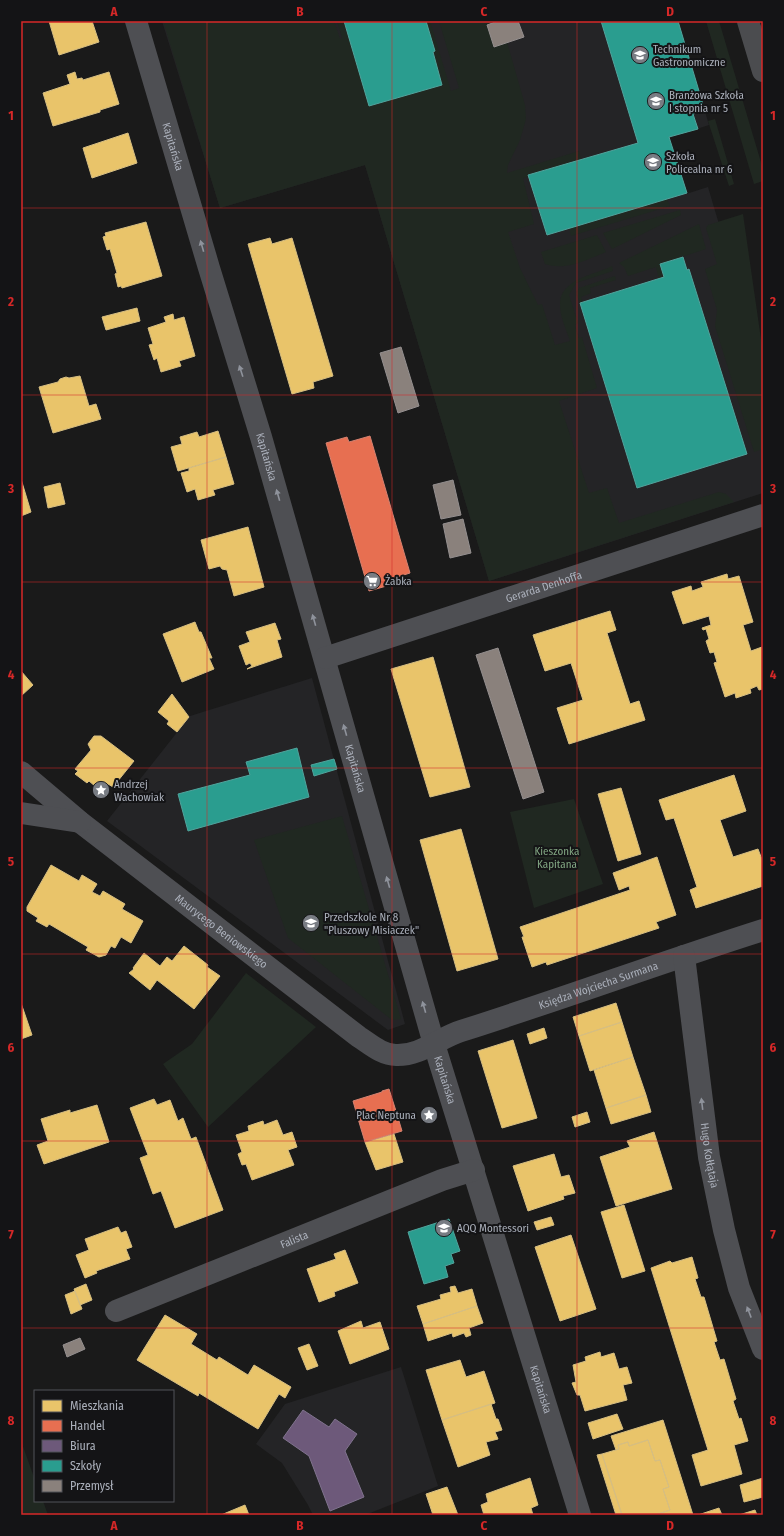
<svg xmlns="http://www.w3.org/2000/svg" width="784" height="1536" viewBox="0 0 784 1536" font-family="'Fira Sans Condensed',sans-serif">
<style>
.built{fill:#242426}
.green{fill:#202821}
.homes{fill:#e9c46a;stroke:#d6be82}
.shops{fill:#e76f51;stroke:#d58271}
.offices{fill:#6d597a;stroke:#80738e}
.schools{fill:#2a9d8f;stroke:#51a39c}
.industry{fill:#8a817c;stroke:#948f8f}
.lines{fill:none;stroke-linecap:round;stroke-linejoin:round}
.minor{stroke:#4e4f53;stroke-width:22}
.primary{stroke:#4b4c4f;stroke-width:22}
.oneway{fill:#8f939c}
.grid{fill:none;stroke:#d62828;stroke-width:1;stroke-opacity:0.55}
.labels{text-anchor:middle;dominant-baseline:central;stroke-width:4;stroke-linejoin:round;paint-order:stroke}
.poi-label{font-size:11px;fill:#abb0bb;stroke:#141416;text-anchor:start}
.street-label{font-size:11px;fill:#abb0bb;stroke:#141416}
.park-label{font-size:11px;fill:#82a683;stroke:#141416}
.neatline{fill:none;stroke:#d62828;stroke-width:1.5}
.grid-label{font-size:13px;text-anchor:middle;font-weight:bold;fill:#d62828}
</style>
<rect width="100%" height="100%" fill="#1a1a1a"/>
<path class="built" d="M162,21H678L709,125L669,138L686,194L708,187L763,373V493L489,581L365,165L220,208Z
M312,678L405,1024L388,1030L107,821L190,716Z
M401,1367L438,1486L365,1515H313L308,1505L282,1463L256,1444L285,1404Z"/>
<path class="green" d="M163,21H334L340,39L342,38L337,21H344L370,106L442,85L433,52L435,51L426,21H430L451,91L459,88L439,21H498L487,25L494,47L507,42L525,105L526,119L520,140L508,165L507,173L579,151L581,159L529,175V177L523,178L534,224L508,232L520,268L538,305L542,304L555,345L570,341C566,329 560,317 560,305C559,281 591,275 608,268L612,266L613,271L576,283L569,295L578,323L575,325L579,338L582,337L597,388L559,401L589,493L607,488L619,523L719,492L726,494L734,502L489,581L365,165L220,208Z
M706,21H719L763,169V181L754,184Z
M715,119L734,184L729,186L708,121Z
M667,199L670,206L571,236L569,228Z
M680,210L681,215L612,249L603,233Z
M743,214L763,353V449L754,452L715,326L717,310L705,269L717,264L706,228L708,225Z
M699,224L706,249L660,264L664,277L659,279L656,267L628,276L624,267L619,263Z
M597,235L606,252C586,260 566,271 545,264L541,252Z
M615,276L616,280L590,288L591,293L581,297L583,302L580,303L576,293L579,288Z
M574,799L603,884L534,908L510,812Z
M342,816L401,1019L392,1020L288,938L254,840Z
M246,973L316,1027L208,1127L163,1064L192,1044Z
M21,1441L35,1480V1501H43L48,1515H21Z"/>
<path class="homes" d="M49,21H92L99,42L59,55Z
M75,72L77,79L82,78L83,80L109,72L119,104L100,110V112L53,126L43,93L70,84L67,75Z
M128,133L137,163L92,178L83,148Z
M146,222L162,276L122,288L121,286L118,287L115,274L117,273L110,249L107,250L103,237L106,236L105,233Z
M270,238L272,244L292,238L333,376L313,382L314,388L292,394L248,244Z
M137,308L140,321L106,330L102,317Z
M173,314L174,320L184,317L195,356L179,361L181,366L161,372L157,358L154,360L149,345L153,344L148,328L166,322L164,317Z
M80,376L89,406L96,404L101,419L53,433L39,387L58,382L60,379L66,377L69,378Z
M218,431L226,457L178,471L171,447L182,444L180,437L197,432L199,437Z
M226,457L234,484L213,490L215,495L198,500L195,489L187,492L181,473L189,471V468Z
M21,479L31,512L21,516Z
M60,483L65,504L48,508L44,487Z
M248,527L264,587L234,596L227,570L222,569L220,566L209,569L201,540Z
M727,574L728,579L739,576L753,622L743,625L751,651L762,647L763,651V689L759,690L757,686L750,689L751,693L736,698L735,693L725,697L714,663L717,662L714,652L710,653L706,641L709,639L706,629L703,630L702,628L711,625L709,616L683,624L672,592L691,586L692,591L703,587L701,582Z
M610,611L616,630L607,633L630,704L639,701L645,720L569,744L557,708L583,700L571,663L545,671L533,635Z
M195,622L199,632H201L212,658H209L214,669L182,682L163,634Z
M275,623L281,639L277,640L282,657L247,669L252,666L250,663L246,665L239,646L250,642L246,632Z
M433,657L470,787L430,797L391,669Z
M21,671L33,685L21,696Z
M172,694L189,717L177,732L167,724L169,721L158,712Z
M94,736H101L134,761L113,787L108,784L102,792L89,781L87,783L75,774L78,771L75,769L91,750L88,744Z
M734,775L746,811L720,820L733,857L758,849L763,862V886L696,908L690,890L697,887L674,818L666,820L659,800Z
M621,788L641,854L618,861L598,794Z
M461,829L498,959L457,971L420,840Z
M657,857L676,915L656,922L659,928L547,965L546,962L532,967L522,937H524L520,927L630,890L629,886L619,890L613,873Z
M51,865L79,881L82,875L97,884L92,892L100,896L103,891L125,904L122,909L143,921L131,943L121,937L115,948L111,946L106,955L99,957L86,950L88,947L49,924L47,927L36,921L38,918L27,911V907Z
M184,946L208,965L207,967L220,976L194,1009L157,980L150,990L129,973L134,969L133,968L144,953L160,966L167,957L172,961Z
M21,1003L32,1035L21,1039Z
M616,1003L622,1022L579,1036L573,1017Z
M622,1022L633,1057L590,1071L579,1036Z
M544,1028L547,1038L530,1044L527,1034Z
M513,1040L537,1118L502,1128L478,1051Z
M633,1057L646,1095L606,1108L594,1070Z
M646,1095L651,1112L611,1124L606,1108Z
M154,1099L157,1105L170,1100L178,1121L183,1118L191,1139L196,1137L223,1210L175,1228L161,1191L153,1194L140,1158L148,1155L130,1108Z
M97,1105L109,1142L44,1164L37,1145L48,1141L41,1119L70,1110V1113Z
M587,1112L590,1122L575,1127L572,1117Z
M277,1120L283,1135L292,1132L297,1147L288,1150L294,1165L252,1180L246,1164L242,1165L238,1154L242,1152L236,1135L249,1131L248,1126L263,1121L264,1125Z
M654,1132L672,1189L616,1206L600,1157L630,1147L627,1141Z
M394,1134L403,1162L376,1170L365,1142Z
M554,1154L561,1177L569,1175L575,1193L563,1196L564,1199L528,1211L513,1166Z
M624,1205L645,1271L622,1278L601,1212Z
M551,1217L554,1225L537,1230L534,1222Z
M118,1227L121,1233L126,1231L132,1247L126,1249L130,1259L96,1271L97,1273L85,1278L76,1255L89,1250L85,1239Z
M571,1235L596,1309L560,1321L535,1247Z
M345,1250L358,1283L334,1292L335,1296L319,1302L307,1269L336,1259L334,1254Z
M692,1257L698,1278L695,1279L701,1297H704L717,1341L714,1342L720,1360L724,1359L736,1399L733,1401L739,1419L741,1418L748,1441L734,1445L742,1474L701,1486L692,1455L708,1450L651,1268L670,1261L672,1263Z
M86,1284L92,1300L80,1305L74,1289Z
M455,1286L458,1293L472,1289L477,1306L423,1324L417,1306L441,1299L440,1295L451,1292L450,1287Z
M75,1291L82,1309L71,1314L65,1295Z
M477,1306L483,1323L469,1328L471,1335L466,1337L464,1333L453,1337L452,1333L428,1341L423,1324Z
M165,1315L197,1334L191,1344L217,1360L219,1357L248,1375L254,1365L291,1387L285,1398L279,1394L258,1429L199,1393L198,1396L137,1360Z
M361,1321L363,1328L380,1322L389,1349L350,1364L338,1331Z
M309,1344L318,1366L307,1370L298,1348Z
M600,1352L601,1357L614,1353L619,1369L627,1367L632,1383L623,1385L627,1400L585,1411L580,1395H577L572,1383L576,1382L573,1365L586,1361L585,1357Z
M460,1360L466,1377L484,1371L495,1403L442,1420L426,1370Z
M491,1404L496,1419H498L502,1430L495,1432L498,1439L486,1442L490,1455L458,1467L442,1420Z
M617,1414L623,1429L593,1439L588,1423Z
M663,1420L693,1515H655L670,1510L663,1489L669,1487L660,1460L655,1461L648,1440L629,1446L628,1442L618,1445L619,1449L616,1450L611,1436Z
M648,1440L655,1461L660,1460L669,1487L663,1489L670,1510L655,1515H622L602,1454L619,1449L618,1445L628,1442L629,1446Z
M602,1454L622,1515H616L597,1455Z
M530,1478L538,1505L531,1508L533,1515H484L481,1505L488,1502L486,1494Z
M763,1478V1497L744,1502L740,1485Z
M447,1487L458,1515H433L426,1494Z
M245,1505L249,1515H221Z
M719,1508L722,1515H698Z
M755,1510L757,1515H739Z"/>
<path class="shops" d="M370,436L410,573L388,580L390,585L369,591L326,443L347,437L349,442Z
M389,1089L396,1111L359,1122L353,1101L382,1092V1091Z
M396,1111L402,1131L365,1142L359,1122Z"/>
<path class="offices" d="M303,1410L329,1427L335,1419L357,1434L345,1451L364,1497L330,1511L309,1456L283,1438Z"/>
<path class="schools" d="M344,21H426L435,51L433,52L442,85L369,106Z
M601,21H678L705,111L693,114L698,129L669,137L687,193L547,235L528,175L638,143Z
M683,257L687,270L689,269L747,454L637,488L580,303L664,277L660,264Z
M297,748L309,797L188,831L178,794L250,775L246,762Z
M334,759L337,769L314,776L311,765Z
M449,1219L460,1251L451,1254L454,1263L445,1266L448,1277L424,1284L408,1232Z"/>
<path class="industry" d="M498,21H518L524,37L494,47L487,25Z
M401,347L419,406L398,413L380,353Z
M453,480L461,515L441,519L433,485Z
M463,519L471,553L450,558L443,524Z
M498,648L544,792L523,799L476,655Z
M80,1338L85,1349L67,1357L63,1345Z"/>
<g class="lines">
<g class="minor">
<path id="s1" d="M136,21L209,268L261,437L434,1044L580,1515"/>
<path id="s2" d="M325,658L763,515"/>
<path id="s3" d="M21,772L80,822L359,1037C370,1044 382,1055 396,1055C420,1056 439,1038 461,1031C562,999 662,962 763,930"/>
<path d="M21,813L80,822"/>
<path id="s4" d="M684,956L709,1157L724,1230L739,1288L763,1349"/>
<path id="s5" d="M116,1311L442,1180L474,1170"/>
</g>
<path class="primary" d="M748,21L763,71"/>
</g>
<defs><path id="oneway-solid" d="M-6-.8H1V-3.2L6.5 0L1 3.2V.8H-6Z"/></defs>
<g class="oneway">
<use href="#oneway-solid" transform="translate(202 246) rotate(-106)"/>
<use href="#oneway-solid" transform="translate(241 371) rotate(-108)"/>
<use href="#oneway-solid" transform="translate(278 495) rotate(-106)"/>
<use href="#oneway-solid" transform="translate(314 620) rotate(-106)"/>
<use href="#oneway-solid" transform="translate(345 730) rotate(-106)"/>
<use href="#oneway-solid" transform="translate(388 882) rotate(-106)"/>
<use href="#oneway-solid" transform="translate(424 1007) rotate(-106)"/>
<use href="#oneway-solid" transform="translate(702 1104) rotate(-97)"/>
<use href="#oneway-solid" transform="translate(749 1312) rotate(-111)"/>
</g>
<path class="grid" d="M207,21V1515M392,21V1515M577,21V1515M21,208H763M21,395H763M21,582H763M21,768H763M21,954H763M21,1141H763M21,1328H763"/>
<defs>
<symbol id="school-disc" viewBox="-11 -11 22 22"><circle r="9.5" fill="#787c83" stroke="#141416"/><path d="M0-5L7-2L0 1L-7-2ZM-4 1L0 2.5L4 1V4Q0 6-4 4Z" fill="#fff"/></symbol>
<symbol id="university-disc" viewBox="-11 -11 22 22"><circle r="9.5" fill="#787c83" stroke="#141416"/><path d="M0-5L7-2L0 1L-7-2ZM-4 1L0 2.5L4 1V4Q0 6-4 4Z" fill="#fff"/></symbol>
<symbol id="supermarket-disc" viewBox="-11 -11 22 22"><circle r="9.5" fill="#787c83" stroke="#141416"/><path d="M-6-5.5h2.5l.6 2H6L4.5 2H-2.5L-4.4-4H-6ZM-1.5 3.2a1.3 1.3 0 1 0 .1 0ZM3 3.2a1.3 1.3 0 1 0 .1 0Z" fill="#fff"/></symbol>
<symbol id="sight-disc" viewBox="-11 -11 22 22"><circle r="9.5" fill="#787c83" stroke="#141416"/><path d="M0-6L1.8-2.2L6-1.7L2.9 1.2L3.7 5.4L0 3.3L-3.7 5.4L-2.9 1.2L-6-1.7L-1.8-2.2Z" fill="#fff"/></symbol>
</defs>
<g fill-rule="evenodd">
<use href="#school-disc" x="630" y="45" width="20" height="20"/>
<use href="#school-disc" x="646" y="91" width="20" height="20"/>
<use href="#university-disc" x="643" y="152" width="20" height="20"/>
<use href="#supermarket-disc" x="362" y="571" width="20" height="20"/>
<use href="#sight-disc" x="91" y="780" width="20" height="20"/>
<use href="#school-disc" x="301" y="913" width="20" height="20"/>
<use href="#sight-disc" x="419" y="1105" width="20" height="20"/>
<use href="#school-disc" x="434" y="1218" width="20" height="20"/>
</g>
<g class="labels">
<g class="poi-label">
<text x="653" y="49">Technikum<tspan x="653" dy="13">Gastronomiczne</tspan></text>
<text x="669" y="95">Branżowa Szkoła<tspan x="669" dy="13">I stopnia nr 5</tspan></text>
<text x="666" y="156">Szkoła<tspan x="666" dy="13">Policealna nr 6</tspan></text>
<text x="385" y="581">Żabka</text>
<text x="114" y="784">Andrzej<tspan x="114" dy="13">Wachowiak</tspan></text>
<text x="324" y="917">Przedszkole Nr 8<tspan x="324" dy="13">"Pluszowy Misiaczek"</tspan></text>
<text x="416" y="1115" text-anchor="end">Plac Neptuna</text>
<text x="457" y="1228">AQQ Montessori</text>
</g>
<g class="street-label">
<text stroke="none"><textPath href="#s1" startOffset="131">Kapitańska</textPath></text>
<text stroke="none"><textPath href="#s1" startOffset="455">Kapitańska</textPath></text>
<text stroke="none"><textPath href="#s2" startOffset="230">Gerarda Denhoffa</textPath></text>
<text stroke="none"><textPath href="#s1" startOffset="779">Kapitańska</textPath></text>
<text stroke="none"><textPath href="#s3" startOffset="256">Maurycego Beniowskiego</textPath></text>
<text stroke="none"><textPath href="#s3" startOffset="686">Księdza Wojciecha Surmana</textPath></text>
<text stroke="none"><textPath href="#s1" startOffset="1103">Kapitańska</textPath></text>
<text stroke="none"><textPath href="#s4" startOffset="201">Hugo Kołłątaja</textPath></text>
<text stroke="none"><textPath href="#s5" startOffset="192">Falista</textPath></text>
<text stroke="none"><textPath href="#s1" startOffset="1427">Kapitańska</textPath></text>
</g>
<g class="park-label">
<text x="557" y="851">Kieszonka<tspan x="557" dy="13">Kapitana</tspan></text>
</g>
</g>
<rect width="784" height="1536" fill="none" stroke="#141416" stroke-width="44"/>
<rect x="34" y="1390" width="140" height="112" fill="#141416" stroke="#505258"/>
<rect x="42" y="1400" width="20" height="12" fill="#e9c46a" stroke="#505258"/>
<text x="70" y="1410" font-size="12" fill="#abb0bb">Mieszkania</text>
<rect x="42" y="1420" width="20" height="12" fill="#e76f51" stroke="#505258"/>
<text x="70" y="1430" font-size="12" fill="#abb0bb">Handel</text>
<rect x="42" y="1440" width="20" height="12" fill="#6d597a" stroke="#505258"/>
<text x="70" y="1450" font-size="12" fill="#abb0bb">Biura</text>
<rect x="42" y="1460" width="20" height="12" fill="#2a9d8f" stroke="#505258"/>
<text x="70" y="1470" font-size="12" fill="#abb0bb">Szkoły</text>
<rect x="42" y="1480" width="20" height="12" fill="#8a817c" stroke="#505258"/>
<text x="70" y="1490" font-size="12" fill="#abb0bb">Przemysł</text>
<rect x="22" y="22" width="740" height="1492" class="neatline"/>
<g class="grid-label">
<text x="114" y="16">A</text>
<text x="300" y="16">B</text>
<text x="484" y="16">C</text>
<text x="670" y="16">D</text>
<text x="11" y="120">1</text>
<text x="773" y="120">1</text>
<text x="11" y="306">2</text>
<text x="773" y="306">2</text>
<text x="11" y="493">3</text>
<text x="773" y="493">3</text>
<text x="11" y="679">4</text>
<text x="773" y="679">4</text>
<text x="11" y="866">5</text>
<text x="773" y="866">5</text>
<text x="11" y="1052">6</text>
<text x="773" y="1052">6</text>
<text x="11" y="1239">7</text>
<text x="773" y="1239">7</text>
<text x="11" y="1425">8</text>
<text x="773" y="1425">8</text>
<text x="114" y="1530">A</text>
<text x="300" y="1530">B</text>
<text x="484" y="1530">C</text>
<text x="670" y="1530">D</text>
</g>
</svg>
